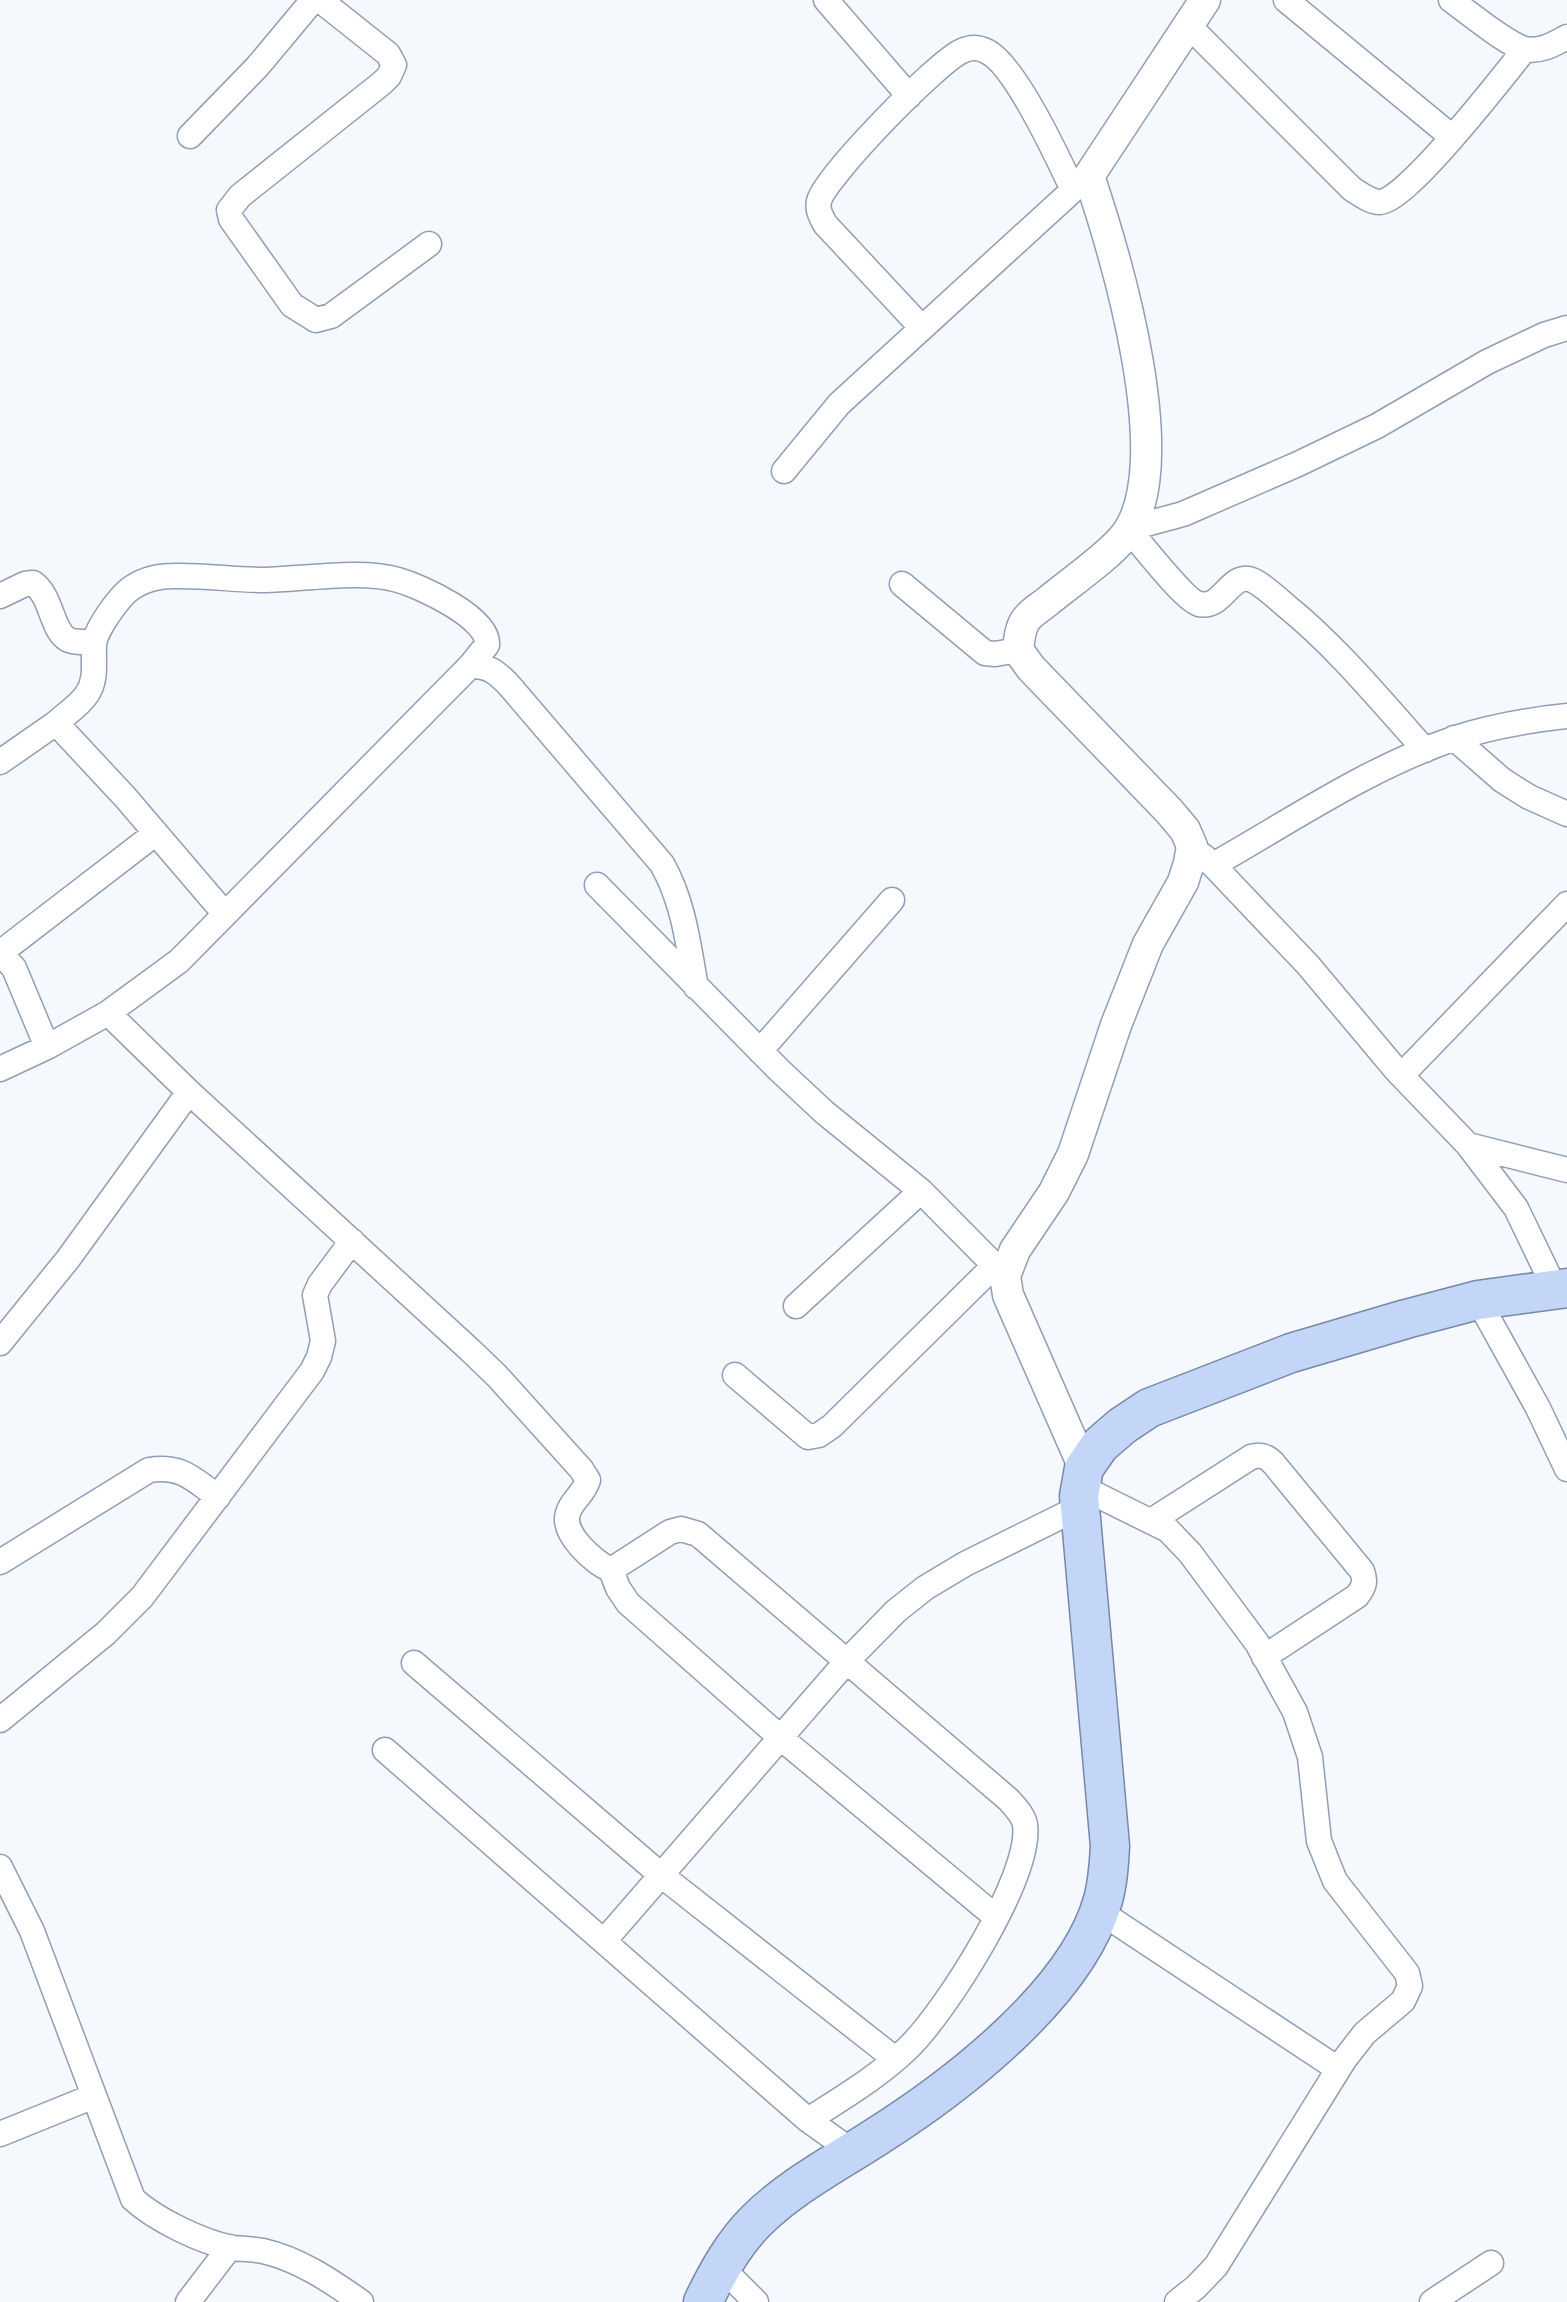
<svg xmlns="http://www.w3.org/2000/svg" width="1567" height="2302" viewBox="0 0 1567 2302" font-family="'Open Sans',sans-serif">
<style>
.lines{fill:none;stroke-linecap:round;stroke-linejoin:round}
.minor-casing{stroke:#919eb5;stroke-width:27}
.tertiary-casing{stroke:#919eb5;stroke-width:33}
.trunk-casing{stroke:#7888a6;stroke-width:41}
.minor{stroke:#fff;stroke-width:24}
.tertiary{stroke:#fff;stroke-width:30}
.trunk{stroke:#c3d6f7;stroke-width:38}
</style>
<rect width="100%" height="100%" fill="#f5f8fd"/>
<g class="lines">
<defs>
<path id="minor" d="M320,0L388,54L394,65L389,76L382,83L240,196L229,210L231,219L292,305L316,320L331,316L429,244
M826,0L909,96
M1286,0L1452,137
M1451,0C1468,12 1506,44 1525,49C1541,52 1554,44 1567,37
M1189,26L1352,189C1360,194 1370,202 1380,202C1406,202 1505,74 1525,49
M190,136L257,67L313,0
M922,328L825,224C821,216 817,210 819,201C825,177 938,61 962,51C970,47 978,47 986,51C1014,63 1059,160 1073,190
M784,471L839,404L1084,180
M902,584L985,653L995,654L1018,650
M0,596L25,584L33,583C52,596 51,629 67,639C74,643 86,642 94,642
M56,723C66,714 80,705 87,694C97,680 93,662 94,646C94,631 120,595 133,587C145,579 160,576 174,576C204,575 234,580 265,580C303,579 364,569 398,580C420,586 490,618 487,645L470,666
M1454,738L1502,780L1529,797L1567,814
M1425,750C1380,700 1337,647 1285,605C1276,597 1266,588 1256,582C1230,567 1225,610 1199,604C1184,600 1141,543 1128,529L1183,514L1298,464L1377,426L1487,362L1544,335L1567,328
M0,762L56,723L125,797L225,914
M1203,856L1213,865C1291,821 1368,768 1453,739C1489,727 1529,720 1567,716
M1213,865L1308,965L1397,1071L1468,1145L1516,1208L1555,1289
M597,885L778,1069L824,1112L921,1191L1005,1276
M0,953L156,833
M0,953L14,968L47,1047
M108,1013L189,1092L470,1350L497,1376L581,1469L588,1480C584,1494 571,1501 568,1513C561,1534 595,1563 611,1570L670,1532L681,1529L698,1534L1009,1800C1015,1807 1024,1816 1025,1825C1032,1876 945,2013 907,2049C878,2077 842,2098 808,2120
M760,1051L892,900
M0,1069L47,1047L108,1013L179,961L470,666C488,665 496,672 508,684L662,864C684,903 688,944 696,987
M1402,1075L1567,904
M1468,1145L1567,1170
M1478,1300L1538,1408L1567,1469
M796,1306L921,1191
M0,1343L68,1259L189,1092
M735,1375L808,1437L819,1435L832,1426L995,1265
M1081,1487L1168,1530L1190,1553L1257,1643L1295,1712L1310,1757L1319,1841L1335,1881L1407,1973L1410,1986L1403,2001L1365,2033L1344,2060L1216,2266L1196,2287L1177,2302
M1151,1521L1251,1457C1261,1454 1267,1456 1274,1464L1362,1571C1366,1582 1364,1587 1357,1596L1264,1657
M0,1562L149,1470C182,1465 193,1479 218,1497
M611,1570L618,1588L628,1603L781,1738L996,1917
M414,1663L661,1875L895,2059
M0,1720L106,1633L142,1597L312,1371L319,1357L323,1341L315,1295L320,1284L352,1241
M385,1750L808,2120L853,2152
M0,1867L32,1931L133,2199C156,2220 202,2242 232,2248C242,2249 253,2249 263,2251C299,2259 331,2281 361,2302
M1099,1911L1338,2069
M604,1941L847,1661L896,1611L925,1588L965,1564L1080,1507
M0,2134L94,2096
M721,2267L756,2302
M188,2302L230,2247
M1432,2302L1491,2263"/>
<path id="tertiary" d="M1084,1468L1008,1295L1005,1276L1015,1250L1054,1192L1073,1154L1116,1025L1148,944L1183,882L1189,863L1192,846L1185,830L1169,811L1031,668L1018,650C1019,641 1020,629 1025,621C1030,613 1041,607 1048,601C1070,583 1106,558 1123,538C1181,470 1115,253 1089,176L1205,0"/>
<path id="trunk" d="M703,2302C717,2273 733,2244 756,2221C790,2187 836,2163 876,2137C955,2087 1077,1994 1103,1900C1108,1882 1109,1864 1110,1846L1079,1496L1084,1468L1100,1445L1122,1426L1149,1408L1291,1353L1406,1319L1478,1300L1567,1288"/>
</defs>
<use href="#minor" class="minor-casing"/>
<use href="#tertiary" class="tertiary-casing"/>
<use href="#trunk" class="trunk-casing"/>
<use href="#minor" class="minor"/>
<use href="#tertiary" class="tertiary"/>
<use href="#trunk" class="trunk"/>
</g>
</svg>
